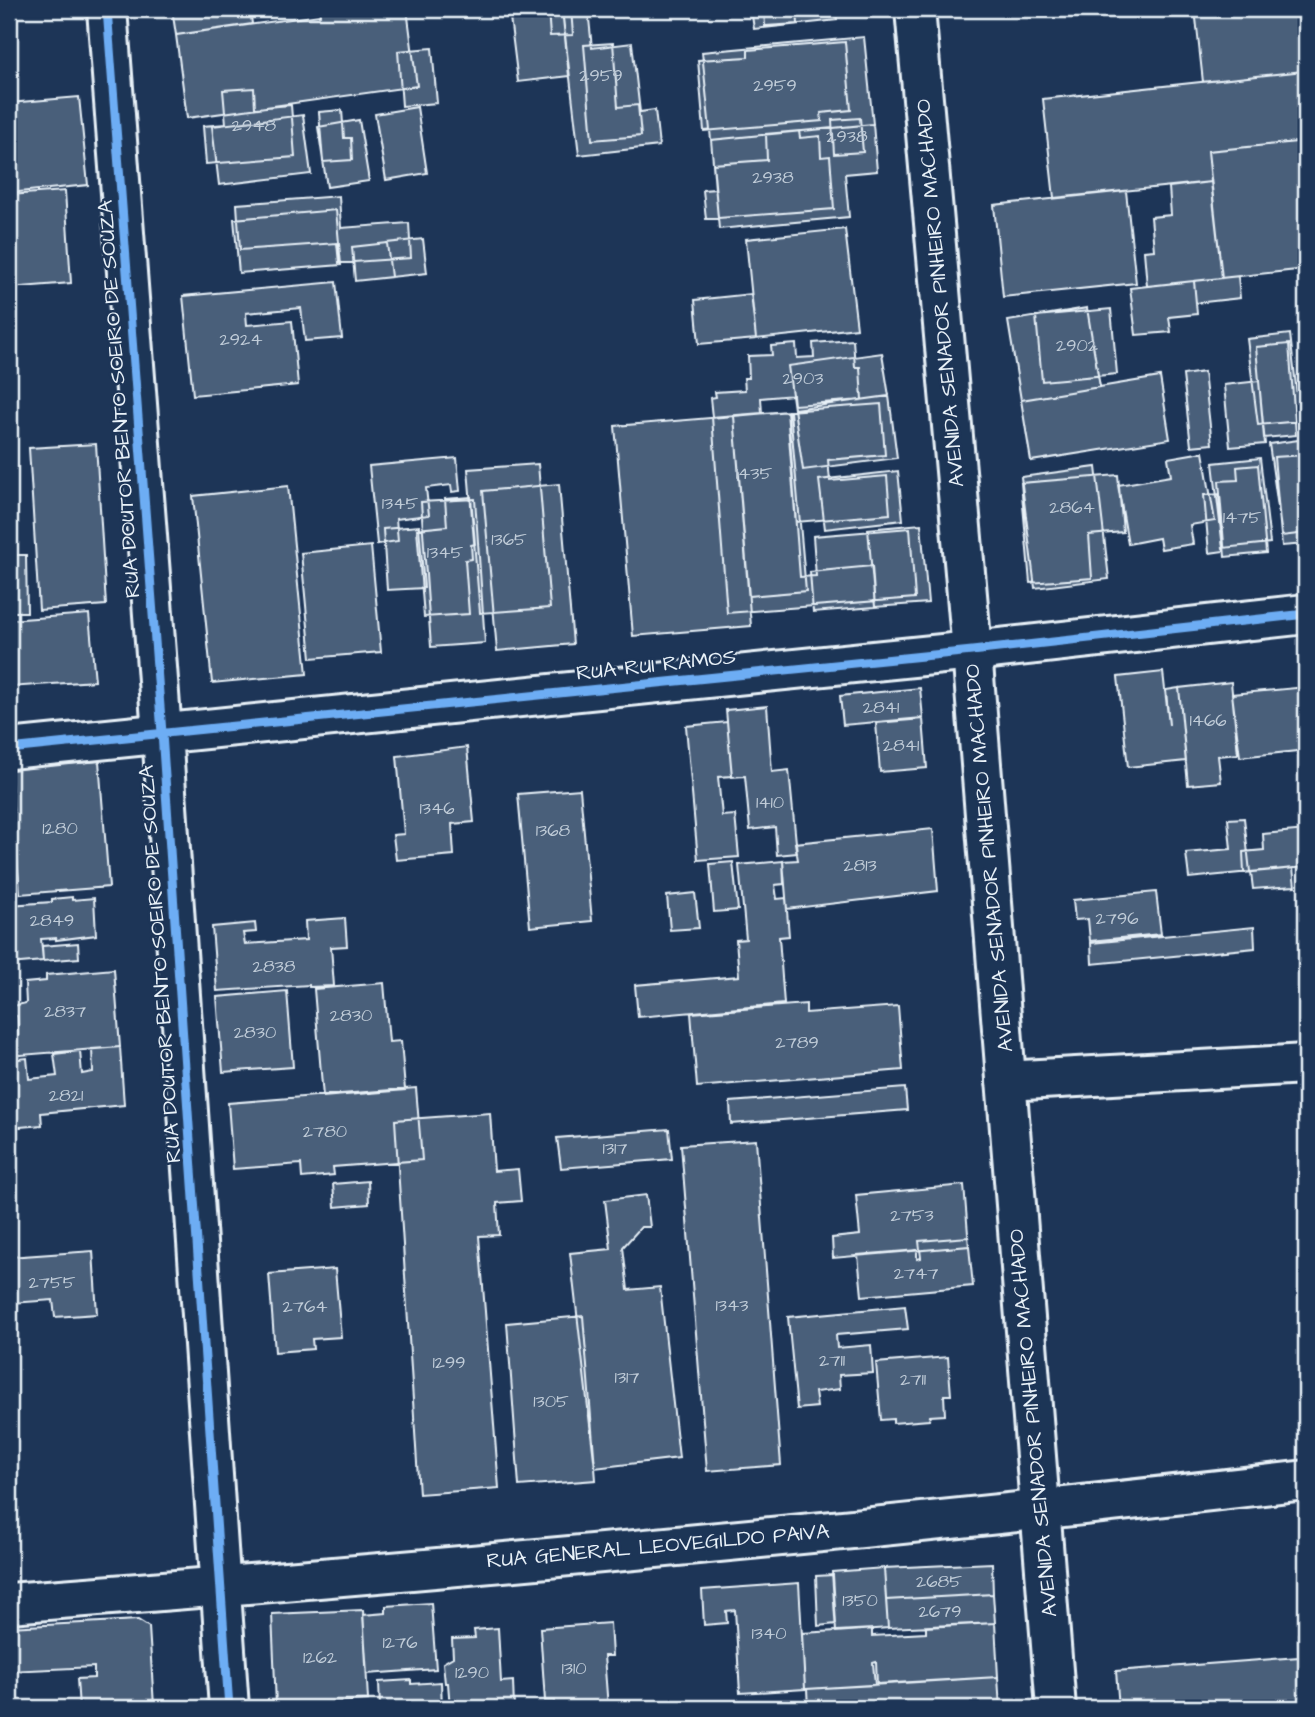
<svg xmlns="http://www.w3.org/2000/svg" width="1315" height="1717" viewBox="0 0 1315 1717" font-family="'Architects Daughter',sans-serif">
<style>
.building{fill:#495e7a;stroke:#e8f1f8;stroke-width:2}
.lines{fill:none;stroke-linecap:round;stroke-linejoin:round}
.minor-casing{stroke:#e8f1f8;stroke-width:44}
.major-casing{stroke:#e8f1f8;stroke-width:44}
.minor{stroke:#1d3557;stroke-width:38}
.major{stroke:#1d3557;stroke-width:38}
.cycleway-casing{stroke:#1d3557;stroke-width:13}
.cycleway{stroke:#6dadf4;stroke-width:9}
.labels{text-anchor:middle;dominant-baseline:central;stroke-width:5;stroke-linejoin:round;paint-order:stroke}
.number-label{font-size:18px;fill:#c0ccd8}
.street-label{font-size:21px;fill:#e8f1f8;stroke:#1d3557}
</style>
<rect width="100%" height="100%" fill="#1d3557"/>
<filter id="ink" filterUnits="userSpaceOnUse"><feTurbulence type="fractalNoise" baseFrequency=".0143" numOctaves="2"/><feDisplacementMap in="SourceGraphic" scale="14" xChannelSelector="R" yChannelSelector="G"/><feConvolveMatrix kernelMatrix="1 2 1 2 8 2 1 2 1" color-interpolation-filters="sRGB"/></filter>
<g filter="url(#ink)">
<path class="building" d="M172,9H250L252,24L176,35Z
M319,9H407L417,86L187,118L176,35L320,15Z
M509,9H562L569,76L518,82Z
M548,9H571L573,35L550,36Z
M562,9H588L592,48L632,43L640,112L655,110L659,146L579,155Z
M751,9H836L837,20L754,29Z
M764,9H797L798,24L765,26Z
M1195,9H1296L1303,71L1203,82Z
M9,29L14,78H9Z
M864,37L873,124L711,140L702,52Z
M845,42L851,110L821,113L822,121L704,131L698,60L748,57V50Z
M613,43L618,107L638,105L641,136L592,140L584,45Z
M432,48L437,103L402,106L398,51Z
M1303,71L1306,141L1208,151L1211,182L1054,198L1043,99Z
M254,88L255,108L291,105L295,157L206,164L203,126L226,124L223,90Z
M79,97L88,185L9,193V103Z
M417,107L427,173L386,180L375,114Z
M342,110L344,138H351L352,160L323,162L319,112Z
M303,115L311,174L219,185L212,126Z
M860,118L863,152L834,154L832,120Z
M359,120L369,181L327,187L318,127Z
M873,124L877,171L845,174L849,217L719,229L711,140Z
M799,131L800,138L820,136L821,157L830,156L834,209L706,219L703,190L715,189L713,164L767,160L766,134Z
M1306,141V269L1222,278L1208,151Z
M1211,182L1222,278L1147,286L1144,251L1154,250L1151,217L1171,215L1169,187Z
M65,191L71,283L9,288V195Z
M1126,191L1136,283L1003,297L994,205Z
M339,196L341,228L409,223L411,258L339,263L337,243L240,250L237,204Z
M336,210L341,265L239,273L234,219Z
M845,229L857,328L756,339L746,239Z
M423,239L427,273L391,277L387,243Z
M387,243L391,277L355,281L352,247Z
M1238,276L1240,298L1196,303L1194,281Z
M1194,281L1197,314L1169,317L1171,332L1136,335L1130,288Z
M336,282L342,338L305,341L301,308L246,313L247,325L292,321L298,385L193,395L183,296Z
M751,294L756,339L699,344L695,300Z
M1087,308L1100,387L1021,400L1008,321Z
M1111,309L1117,374L1042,381L1036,316Z
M1290,334L1300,421L1258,425L1247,339Z
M853,340L855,367H860L862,400L794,405L793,395L761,398L762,413L712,417L710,398L716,397L715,392L745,390L744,378H749L748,356L772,355L771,346L796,344L797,358L814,357L813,343Z
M1289,344L1296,435L1264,438L1256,347Z
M882,353L889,396L794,409L788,366Z
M1204,372L1212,444L1191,446L1183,375Z
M1160,377L1170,439L1031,461L1021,400Z
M1259,381L1265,444L1230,447L1224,385Z
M889,396L897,458L803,470L794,409Z
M881,404L885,455L828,460L830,481L887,476L890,514L796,522L788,411Z
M787,411L800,577L816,576L813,536L910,528L915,598L727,613L712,417Z
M790,411L806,591L749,596L734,416Z
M734,416L751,626L633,636L615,426Z
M1306,439V533L1282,536L1269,444Z
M96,444L106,605L39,610L29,448Z
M1203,452L1215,521L1190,525L1193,544L1161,549L1159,538L1128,544L1118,485L1171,476L1168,458Z
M1306,455V544L1282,546L1274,457Z
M457,458L460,491L452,492L451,485L426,488L429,515L396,519L398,541L377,544L369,466Z
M1260,458L1270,543L1223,548L1213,463Z
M538,464L550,608L480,613L468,469Z
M1258,465L1266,553L1225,557L1219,481L1238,480L1237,467Z
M1096,467L1109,579L1035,588L1021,477Z
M898,471L903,520L825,529L819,480Z
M1118,475L1123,532L1089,535L1092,578L1030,583L1021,483Z
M559,484L573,644L497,651L483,491Z
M288,486L307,674L212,683L193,496Z
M1219,494L1224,551L1209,553L1204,495Z
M471,497L475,544L471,545L472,559L465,560L469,614L424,617L417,529L447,526L445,499Z
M475,499L485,643L431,647L421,502Z
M921,524L928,603L875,607L868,529Z
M419,526L424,588L387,590L383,529Z
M371,546L381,652L311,658L301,553Z
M9,555H26L27,612H9Z
M872,566L875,607L813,612L810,572Z
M89,614L95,681L9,687V620Z
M1163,672L1169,725L1166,690L1179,688L1186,761L1128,767L1118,677Z
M1231,682L1238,754L1218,756L1221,782L1188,785L1179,688Z
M1306,687V728H1304L1306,750L1240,757L1232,694Z
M920,688L923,718L843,725L840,696Z
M767,706L772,772L789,770L797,853L777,855L775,827L750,830L745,776L732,777L726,710Z
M923,719L927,768L880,772L876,723Z
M727,722L732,776L718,777L722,816L735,815L739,857L698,860L686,726Z
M467,747L474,822L452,824L454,855L396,860L393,835L404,834L397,756Z
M99,761L109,887L20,894L10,769Z
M9,769L20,894L9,895Z
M580,789L592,921L530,927L518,794Z
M1244,818L1250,872L1189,878L1186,853L1231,849L1228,819Z
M933,829L938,891L787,909L783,861L798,860L795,843Z
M1306,830V867L1244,873L1243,852L1264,850L1263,834Z
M783,861L784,884L775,885L777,899L786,898L789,936L779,937L784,1004L638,1017L635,985L739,976L736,940L746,939L739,865Z
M733,862L738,910L714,912L710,864Z
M1293,868L1295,886L1253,889L1251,872Z
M1156,892L1161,934L1090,941L1088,919L1075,920L1073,900Z
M695,893L699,928L670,930L667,896Z
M72,897V900L94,898L96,935L56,940V938L41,939L43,961L9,964V905L52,902V899Z
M345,918L347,946L331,947L334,986L309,987V985L217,991L212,927L255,923L256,932L243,933L245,944L306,940L305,921Z
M1254,927L1255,948L1092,964L1091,943Z
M78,943L79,958L43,961L42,946Z
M114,969L120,1047L9,1056V1035H18L17,1016H13V1006L26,1003L25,983L46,981V975Z
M384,983L389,1042L401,1041L405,1090L323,1097L314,989Z
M287,991L293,1067L223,1072L217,997Z
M806,1004V1013L898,1006L903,1070L697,1087L691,1013Z
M120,1047L124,1105L41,1113L42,1125L9,1128V1060L27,1058L29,1079L57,1076L54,1054L80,1051L82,1074L93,1072L92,1049Z
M416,1088L422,1160L333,1167L334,1175L302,1178L301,1164L233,1169L228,1103Z
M905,1088L907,1110L731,1124L730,1102Z
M490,1113L494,1171L518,1169L521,1201L497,1203L499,1235L479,1236L499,1488L419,1494L395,1120Z
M669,1129L672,1159L561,1168L557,1138Z
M756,1140L781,1465L707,1471L681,1145Z
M368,1181L369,1204L335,1207L333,1184Z
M964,1185L969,1246L833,1258L832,1238L860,1235L856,1195Z
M646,1195L650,1227H641L623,1247L628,1290L660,1287L679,1458L595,1468L570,1253L611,1249L605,1200Z
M968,1237L973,1286L862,1296L858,1255L917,1250V1259L921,1258L919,1241Z
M93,1251L97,1314L55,1317L53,1300L12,1303L9,1257Z
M335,1269L341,1337L312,1339L313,1349L275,1352L269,1274Z
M905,1306L908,1329L836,1335L837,1348L871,1345L873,1373L839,1375L840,1389L815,1392L817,1407L797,1409L788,1317Z
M583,1316L596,1480L519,1486L507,1323Z
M948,1357L951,1395H944L945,1415L930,1416L929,1420L893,1423V1419L881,1420L876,1363Z
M992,1563L993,1594L886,1600L884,1568Z
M884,1568L888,1628L836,1632L832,1572Z
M833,1575L836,1624L818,1626L816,1576Z
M799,1583L805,1689L740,1693L735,1610L726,1611L727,1623L704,1625L702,1590Z
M993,1594L995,1623L888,1628L886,1600Z
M431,1603L436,1669L367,1674L363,1615L386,1613V1606Z
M363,1610L368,1700L276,1705L272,1614Z
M138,1620L149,1627L154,1706L79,1708L77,1679L94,1678V1667L9,1671V1627Z
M610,1623L612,1656H604L608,1708H554V1701H545L540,1628Z
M995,1623L998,1677L877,1684L876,1662L873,1663L875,1685L805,1689L802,1633L872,1629V1636L926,1633V1627Z
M498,1628L501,1682L513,1681L514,1708H450L448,1683H445L443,1663L453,1657L452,1639L475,1638L474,1630Z
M1306,1633V1703L1233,1708H1119L1116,1671L1299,1657L1298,1634Z
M998,1677L1000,1708H808L807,1689Z
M411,1680V1684L441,1682L442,1708H380L379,1682Z"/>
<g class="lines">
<defs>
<path id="minor" d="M107,9L162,733L229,1708
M9,749L972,651L1306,614
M1006,1081L1306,1064
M9,1603C442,1570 875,1530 1306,1480"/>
<path id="major" d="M915,9L972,651L1056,1708"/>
</defs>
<use href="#minor" class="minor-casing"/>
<use href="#major" class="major-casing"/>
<use href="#minor" class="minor"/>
<use href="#major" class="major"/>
<defs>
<path id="cycleway" d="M107,9L162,733L229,1708
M9,749L972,651L1306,614"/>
</defs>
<use href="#cycleway" class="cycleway-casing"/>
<use href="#cycleway" class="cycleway"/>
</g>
</g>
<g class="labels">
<g class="number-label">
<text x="601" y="75">2959</text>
<text x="775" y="85">2959</text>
<text x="254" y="125">2948</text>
<text x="847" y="136">2938</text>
<text x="773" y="177">2938</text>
<text x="241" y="339">2924</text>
<text x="1077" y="345">2902</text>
<text x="803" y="378">2903</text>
<text x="754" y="473">1435</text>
<text x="400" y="503">1345</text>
<text x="1072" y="507">2864</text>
<text x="1242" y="517">1475</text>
<text x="509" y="539">1365</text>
<text x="445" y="552">1345</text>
<text x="881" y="707">2841</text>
<text x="1208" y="720">1466</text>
<text x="901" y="745">2841</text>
<text x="770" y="802">1410</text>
<text x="437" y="808">1346</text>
<text x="60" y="828">1280</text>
<text x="553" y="830">1368</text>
<text x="860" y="865">2813</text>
<text x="1117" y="918">2796</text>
<text x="52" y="920">2849</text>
<text x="274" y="966">2838</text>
<text x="65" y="1011">2837</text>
<text x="351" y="1015">2830</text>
<text x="255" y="1032">2830</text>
<text x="797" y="1042">2789</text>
<text x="66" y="1095">2821</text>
<text x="325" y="1131">2780</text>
<text x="615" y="1148">1317</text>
<text x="912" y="1215">2753</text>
<text x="916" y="1273">2747</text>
<text x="52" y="1282">2755</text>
<text x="732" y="1305">1343</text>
<text x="305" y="1306">2764</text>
<text x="832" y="1360">2711</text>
<text x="449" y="1362">1299</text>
<text x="627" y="1377">1317</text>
<text x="913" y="1379">2711</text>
<text x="551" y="1401">1305</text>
<text x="939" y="1581">2685</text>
<text x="860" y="1600">1350</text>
<text x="940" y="1611">2679</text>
<text x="769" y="1633">1340</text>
<text x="400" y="1642">1276</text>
<text x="320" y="1657">1262</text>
<text x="574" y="1668">1310</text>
<text x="472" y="1672">1290</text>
</g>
<g class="street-label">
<text transform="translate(940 293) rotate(-95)">AVENIDA SENADOR PINHEIRO MACHADO</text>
<text transform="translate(119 399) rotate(-94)">RUA DOUTOR BENTO SOEIRO DE SOUZA</text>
<text transform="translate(656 665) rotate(-6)">RUA RUI RAMOS</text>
<text transform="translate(989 858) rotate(-95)">AVENIDA SENADOR PINHEIRO MACHADO</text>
<text transform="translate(160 964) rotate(-94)">RUA DOUTOR BENTO SOEIRO DE SOUZA</text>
<text transform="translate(1033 1423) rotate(-95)">AVENIDA SENADOR PINHEIRO MACHADO</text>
<text transform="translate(658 1546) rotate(-5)">RUA GENERAL LEOVEGILDO PAIVA</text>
</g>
</g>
<rect width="1315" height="1717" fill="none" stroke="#1d3557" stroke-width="35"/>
<rect x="18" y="18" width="1280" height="1682" fill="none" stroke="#e8f1f8" stroke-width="2.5" filter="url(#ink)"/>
</svg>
